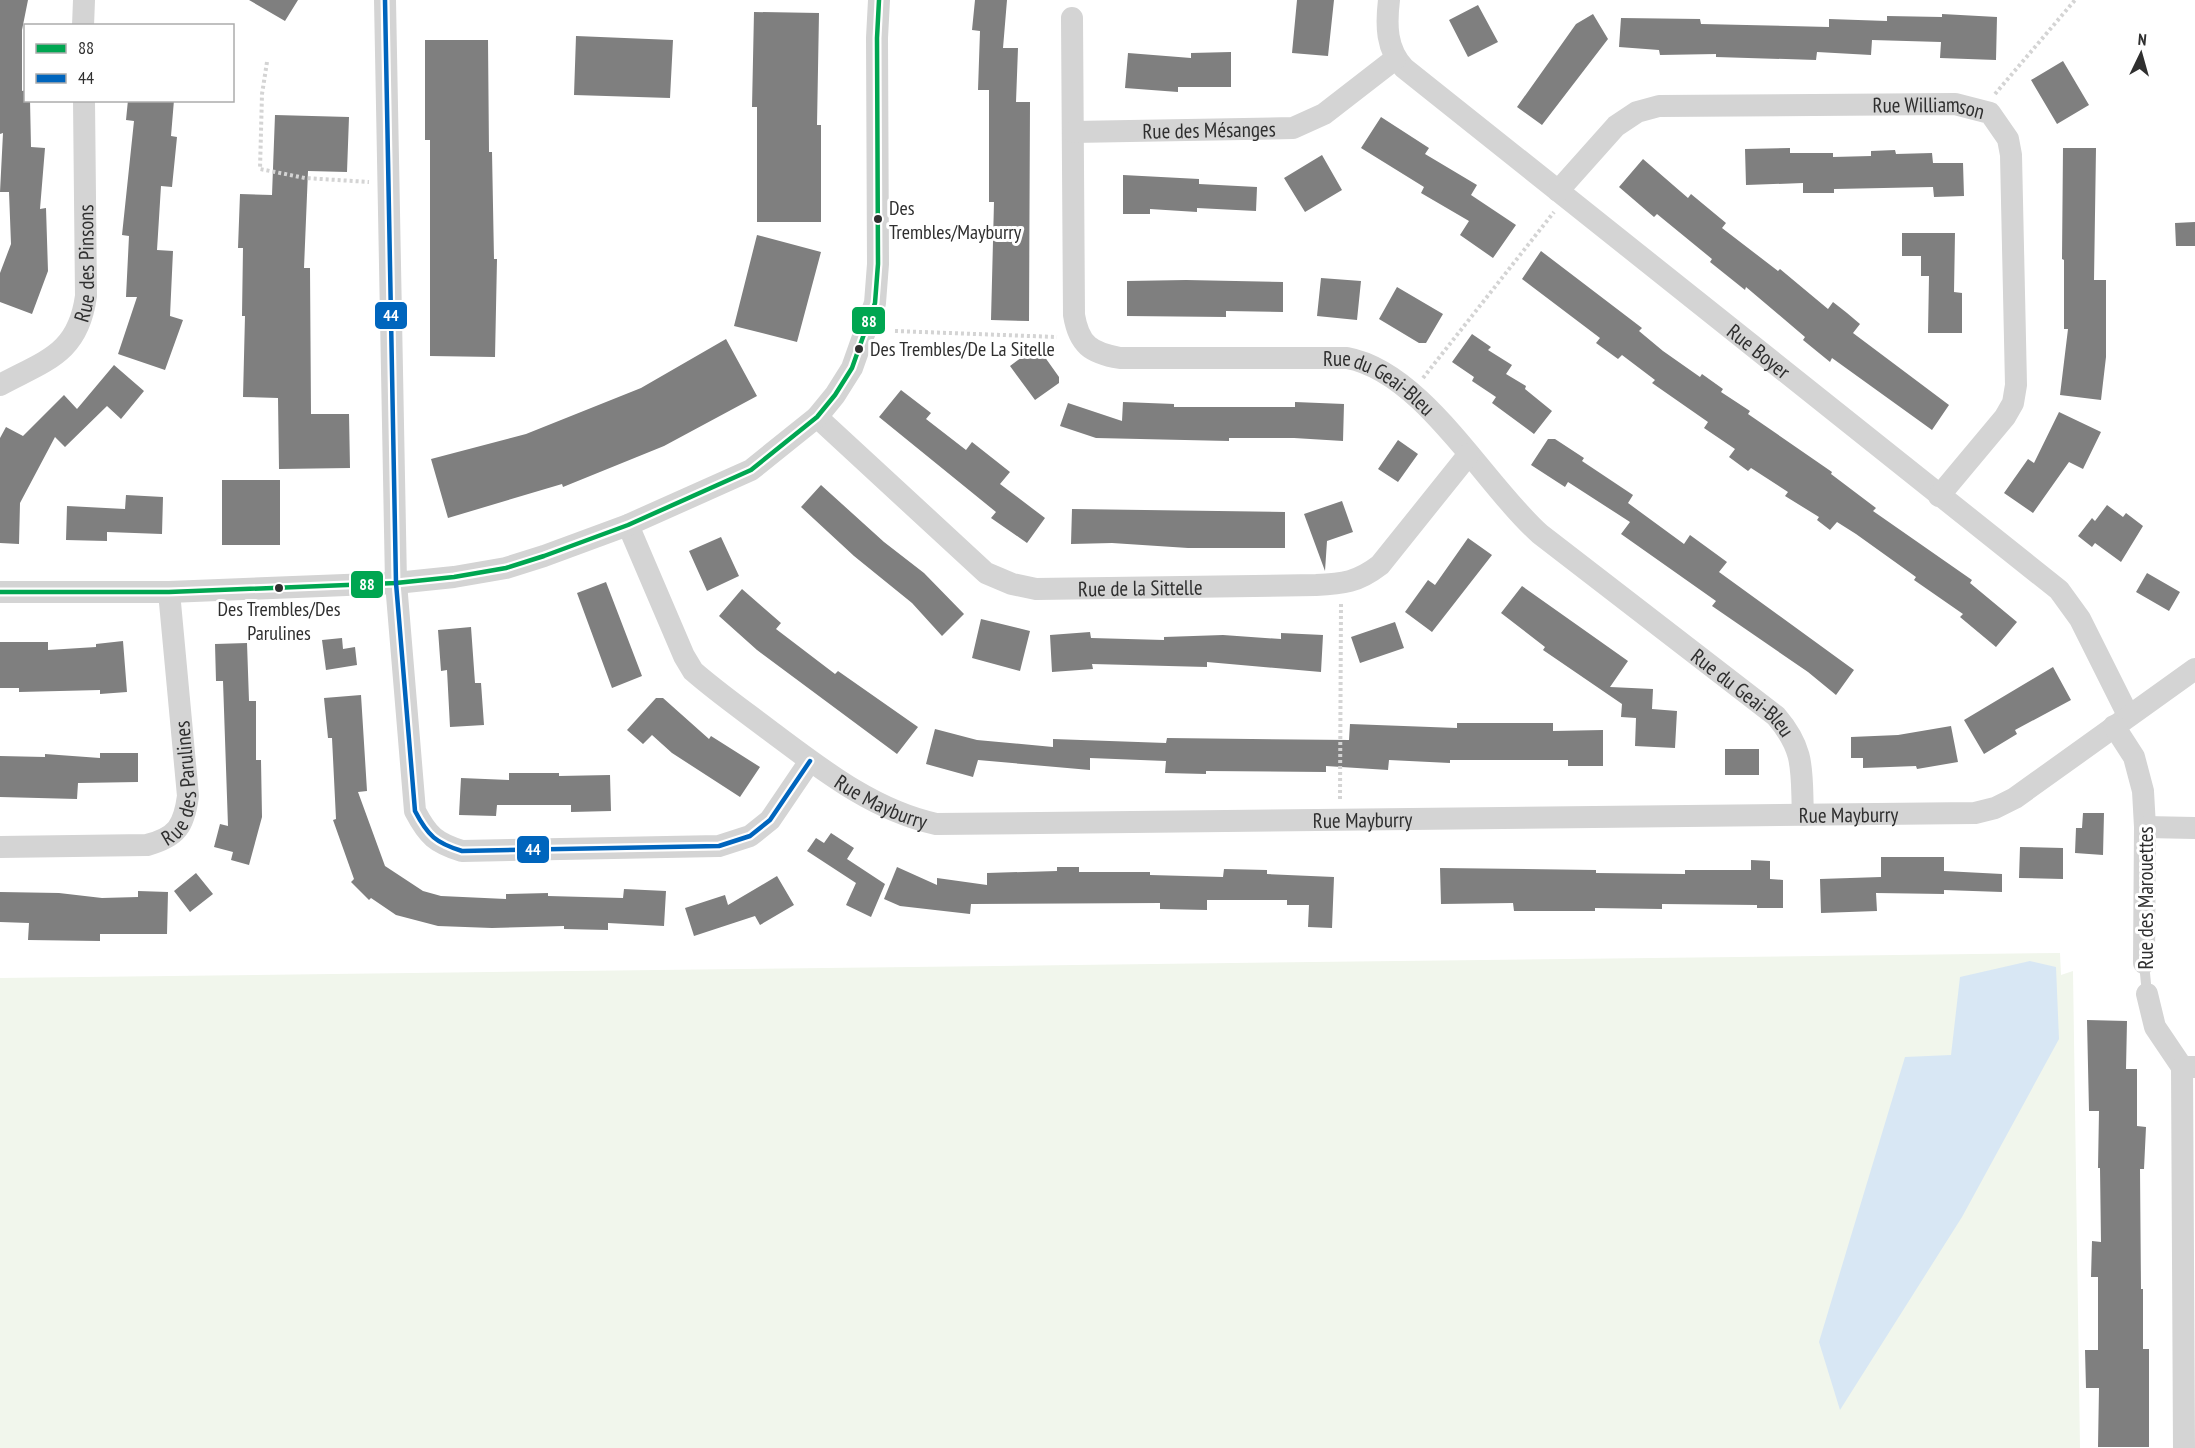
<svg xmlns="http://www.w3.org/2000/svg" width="2195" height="1448" viewBox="0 0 2195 1448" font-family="'PT Sans Narrow',sans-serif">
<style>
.green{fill:#f1f6ec}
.water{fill:#d8e7f4}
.building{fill:#7f7f7f}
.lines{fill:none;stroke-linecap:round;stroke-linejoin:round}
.path{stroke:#d4d4d4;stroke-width:4;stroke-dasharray:3 3;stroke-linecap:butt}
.service{stroke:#d4d4d4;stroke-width:10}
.minor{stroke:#d4d4d4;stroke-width:22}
.bus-1-casing{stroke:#fff;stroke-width:9}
.bus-2-casing{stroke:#fff;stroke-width:9}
.bus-1{stroke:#00a651;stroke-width:4.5}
.bus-2{stroke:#0065bd;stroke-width:4.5}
.bus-dot{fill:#2f2f2f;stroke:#fff;stroke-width:2}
.labels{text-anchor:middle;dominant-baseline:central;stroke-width:6;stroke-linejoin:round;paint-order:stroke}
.bus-label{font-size:20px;fill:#2f2f2f;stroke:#fff;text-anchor:start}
.street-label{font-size:21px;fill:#2f2f2f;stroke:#fff}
.line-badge{stroke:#fff;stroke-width:2}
.badge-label{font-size:16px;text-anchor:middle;font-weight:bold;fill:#fff}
</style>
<rect width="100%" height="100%" fill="#fff"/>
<path class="green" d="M2060,953L2061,975L2073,971L2080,1448H0V978Z"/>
<path class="water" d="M2030,961L2056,967L2059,1039L1962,1217L1840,1410L1819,1342L1905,1057L1951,1055L1960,977Z"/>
<path class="building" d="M0,0H28L22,30V91L26,90V100H30L31,147L45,148L40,209L46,208L48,271L32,314L0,302V273L11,244L9,192H0L3,133L0,134Z
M249,0H298L285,21Z
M975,0H1007L1003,48H1018L1016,102H1030L1029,321L991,320L994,202H989V90H978L980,31L972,30Z
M1297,0H1334L1328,56L1292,53Z
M1478,5L1498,42L1468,57L1449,20Z
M754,12L819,13L817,125H821V222H757V107H752Z
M1593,14L1608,39L1542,125L1517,107L1576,24Z
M1942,14L1997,17L1996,60L1940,58L1941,42L1872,40L1871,55L1817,52L1816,60L1716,57V54L1660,55L1659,50L1619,47L1621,18L1700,19L1701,24L1829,27V19L1887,21V16L1942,17Z
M576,36L673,40L670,98L574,95Z
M425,40H488L489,152H492L494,259H497L495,357L430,356V140H425Z
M1231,52V87H1178V92L1125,88L1128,53L1191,58V53Z
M2063,61L2089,105L2057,124L2031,80Z
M128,100H174L171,136L177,137L172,187L161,186L157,250L173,251L170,316L183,320L165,370L118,354L137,297H126L129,236L122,235L134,121L126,120Z
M275,115L349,117L347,172L308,171L304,268H310L311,414H349L350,468L279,469L278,398L243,397L245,316H242L243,248H238L240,194L272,195Z
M1381,117L1429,148L1425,154L1477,185L1471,195L1516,225L1493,258L1460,235L1469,221L1421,193L1424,187L1361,148Z
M1790,148V153H1833V157L1871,156V151L1895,150L1896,154L1932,153L1933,163H1963L1964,196L1934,197L1933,187L1834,189V193H1803V183L1746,185L1745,149Z
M2063,148H2096L2094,280H2106V357L2101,400L2060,395L2068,329H2064V260L2062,259Z
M1322,155L1342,190L1305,212L1284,178Z
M1643,159L1688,198L1691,194L1726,223L1722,228L1778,271L1780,269L1828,309L1833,302L1847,313L1860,324L1853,333L1949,405L1932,430L1832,358L1830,362L1803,340L1805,337L1746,287L1745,290L1710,262L1712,259L1657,214L1654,217L1619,187Z
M1123,175L1199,179V184L1257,187L1256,211L1197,208V212L1150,209V214H1123Z
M2195,222V246H2176L2175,223Z
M1902,233H1955L1954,292L1962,293V333H1928L1929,276H1921V256H1902Z
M757,235L821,252L797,342L734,326Z
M1541,251L1642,328L1639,331L1663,351L1700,377L1702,374L1723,389L1721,392L1750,411L1748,414L1832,472L1831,474L1876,508L1873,511L1972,580L1970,583L2017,622L1996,647L1960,617L1963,614L1914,580L1916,577L1856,534L1837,522L1830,530L1817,520L1819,517L1785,496L1788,492L1751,468L1748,471L1729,457L1735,449L1704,428L1708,422L1652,383L1655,380L1622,355L1618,359L1596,343L1600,338L1522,279Z
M1321,278L1361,281L1357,320L1317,316Z
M1186,280L1283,282V312L1226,311V317L1127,316V281Z
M1397,287L1443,314L1426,343H1419L1379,319Z
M1472,334L1491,347L1488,350L1512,365L1506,374L1526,386L1525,389L1552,411L1534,434L1492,403L1496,397L1472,381L1474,377L1452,362Z
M726,339L757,396L664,446L563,487L562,484L448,518L431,459L526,434L641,388Z
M1037,346L1059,377V383L1035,400L1010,366Z
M114,365L144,391L121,419L107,406L65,447L55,437L20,503L19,544L0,543V438L6,427L23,436L64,395L77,409Z
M901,390L931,413L926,419L966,450L972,442L1010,472L1000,484L1045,518L1027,543L991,518L996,512L879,417Z
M1123,402L1174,404V407H1295V402L1344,404L1343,441L1294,438H1229V441L1096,438L1060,426L1068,403L1122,421Z
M2059,412L2101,432L2083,469L2069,462L2033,513L2004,493L2028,459L2034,463Z
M1548,439H1555L1584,458L1582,461L1633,495L1628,503L1684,544L1690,535L1727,562L1719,572L1854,670L1836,695L1808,672L1712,606L1716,601L1621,534L1630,522L1568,482L1565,487L1531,465Z
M1398,440L1418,454L1398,482L1378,469Z
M222,480H280V545H222Z
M821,485L884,542L924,573L964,614L942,636L912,603L854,556L801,507Z
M126,495L163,497L162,534L107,532V541L66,540L67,506L125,509Z
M1342,501L1353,532L1327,541L1325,571L1304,514Z
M2107,505L2123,517L2126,513L2143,526L2121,562L2095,543L2092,547L2078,536L2092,518L2095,521Z
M1072,509L1285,512V548H1188L1112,543L1071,544Z
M721,537L739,576L707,591L689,551Z
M1468,538L1492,555L1432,632L1405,612L1428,580L1435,585Z
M2147,573L2180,592L2169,611L2136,592Z
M606,582L642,676L612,688L577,593Z
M1522,586L1628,661L1610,687L1653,689L1652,709L1677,711L1675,748L1635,746L1636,718L1621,717L1622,704L1543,650L1545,647L1501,613Z
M742,589L781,623L776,629L835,674L838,671L918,727L897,754L757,650L719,616Z
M981,619L1030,631L1020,671L972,658Z
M1395,622L1404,648L1360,663L1351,637Z
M471,627L475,683H481L484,725L450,727L447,670L441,671L438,630Z
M1090,632L1091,638L1164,640V637L1223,635L1281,639V633L1323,635L1321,672L1207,662V667L1092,664L1093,669L1052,672L1050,635Z
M342,638L343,649L355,647L357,665L326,670L322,640Z
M123,641L127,692L100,694V690L19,692V688H0V642H48V650L96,647V644Z
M247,643L249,701H256V760H261L262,817L249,865L231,860L233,852L214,847L220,824L228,826L223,681H216L215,644Z
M2053,667L2071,700L2015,730L2017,734L1984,754L1964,720Z
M361,695L367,791L358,792L385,866L423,891L441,896L506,899V894L548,893V896L623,898L624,889L666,891L664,926L608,923V930L564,929V926L492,928L438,926L396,915L371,898L369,900L351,882L354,879L333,820L336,819L332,738H328L324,698Z
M656,698H663L709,739L711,736L760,767L740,797L672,753L652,735L643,744L627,730Z
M1457,723H1553V731L1603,730V766H1568V760H1450V763L1389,760L1388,770L1326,766V772L1206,771V774L1165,773L1166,761L1090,758V770L978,760L973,777L926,764L935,729L977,740L1053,747V739L1166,743L1167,738L1349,740L1350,724L1457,728Z
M1951,726L1958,762L1917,769L1916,766L1863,768V758H1851V737L1898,735Z
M1725,749H1759V775H1725Z
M100,753H138V782L78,783L77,799L0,797V756L45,757V754L100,758Z
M509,773H559V776L610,775L611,811L571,812V805H497L496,816L459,815L461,778L509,780Z
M2083,813H2104L2103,855L2075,853L2076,828H2082Z
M831,833L854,848L847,859L885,884L871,917L846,905L856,883L807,851L816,838L824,843Z
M2020,847L2063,848V879L2019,878Z
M1881,857H1944V871L2002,874V892L1944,890V894L1876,893L1877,911L1821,913L1820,879L1881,877Z
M1751,860L1770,861V879L1783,880V908H1757V905L1662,904V909L1595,908V911H1514L1513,903L1441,904L1440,868L1596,870V873L1685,874V870H1751Z
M897,867L937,885V878L987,885V873L1057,871V867H1079V872H1150V875L1223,877L1224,869L1267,870V874L1334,877L1332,928L1308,927L1309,905H1287V900H1207V910L1160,909V903L971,904L970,914L900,906L884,899Z
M196,873L213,894L190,912L174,891Z
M777,876L794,905L760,925L755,916L694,936L685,908L725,895L728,905Z
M138,891L168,892L167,934H100V941L28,940L29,923L0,922V892L59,893L102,898L138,897Z
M2087,1020L2127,1021L2126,1069H2137V1126L2146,1127L2144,1169H2140L2141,1289H2143V1349H2149V1447H2098L2099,1388H2086L2085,1350H2098V1277H2091L2092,1241L2101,1242L2100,1168H2098L2099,1111H2089Z"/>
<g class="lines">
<path class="path" d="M267,62L262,94L260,169L305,178L369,182
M1995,94L2075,0
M895,331L1057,337
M1423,378L1554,212
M1340,799L1341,603"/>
<path class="service" d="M2144,963L2147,994"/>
<g class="minor">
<path d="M385,0L396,583L415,811C428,836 436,843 462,851L719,846L750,836L770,820L810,761"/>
<path id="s1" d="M1389,0C1386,25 1386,49 1404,68L2059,590L2080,619L2128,715"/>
<path id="s2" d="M1072,18L1074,315C1079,345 1091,353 1120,358H1347C1423,372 1484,484 1540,534L1776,716C1806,751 1801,771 1803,815"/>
<path d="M83,26L84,0"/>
<path id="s3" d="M1073,132L1293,128L1324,114L1395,59"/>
<path id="s4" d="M1558,191L1616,126L1637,112L1659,106L1955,104L1990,113L2008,139L2011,155L2016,385L2013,403L2005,417L1939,496"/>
<path id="s5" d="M0,385C46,360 78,354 86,296L84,100"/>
<path id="s6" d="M817,417L986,573L1012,584L1036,589L1316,585C1343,584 1358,582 1380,565L1469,454"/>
<path id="s7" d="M628,525L684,656L693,671C717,692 744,711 769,730C820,768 872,810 936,824L1975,813L1995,808L2015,798L2195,669"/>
<path d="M0,592H169L396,583L454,577L506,568L544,556L628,525L751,470L817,417L835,395L852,368L875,303L878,264L877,38L879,0"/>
<path d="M2114,726L2134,757L2143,791L2145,827L2144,963"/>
<path d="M2145,827L2195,828"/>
<path id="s8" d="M0,847L147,845C177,837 184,826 188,796L169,592"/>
<path d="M2147,994L2155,1027L2182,1067"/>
<path d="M2184,1448L2182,1067H2195"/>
</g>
<defs>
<path id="bus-1" d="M0,592H169L396,583L454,577L506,568L544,556L628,525L751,470L817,417L835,395L852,368L875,303L878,264L877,38L879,0"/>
<path id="bus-2" d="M385,0L396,583L415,811C428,836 436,843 462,851L719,846L750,836L770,820L810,761"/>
</defs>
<use href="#bus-1" class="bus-1-casing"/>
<use href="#bus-2" class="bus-2-casing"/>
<use href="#bus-1" class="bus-1"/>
<use href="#bus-2" class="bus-2"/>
</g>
<g class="bus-dot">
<circle cx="878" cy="219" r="5"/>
<circle cx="859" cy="349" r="5"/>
<circle cx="279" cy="588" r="5"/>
</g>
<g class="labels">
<g class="bus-label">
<text x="889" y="208">Des<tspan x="889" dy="24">Trembles/Mayburry</tspan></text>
<text x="870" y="349">Des Trembles/De La Sitelle</text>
<text x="279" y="609" text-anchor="middle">Des Trembles/Des<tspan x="279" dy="24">Parulines</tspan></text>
</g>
<g class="street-label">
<text stroke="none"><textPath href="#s4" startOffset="405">Rue Williamson</textPath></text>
<text stroke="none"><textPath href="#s3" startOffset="136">Rue des Mésanges</textPath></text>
<text stroke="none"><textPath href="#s5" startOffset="164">Rue des Pinsons</textPath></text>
<text stroke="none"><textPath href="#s1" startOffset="526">Rue Boyer</textPath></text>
<text stroke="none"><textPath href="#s2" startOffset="632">Rue du Geai-Bleu</textPath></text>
<text stroke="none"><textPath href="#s6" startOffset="387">Rue de la Sittelle</textPath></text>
<text stroke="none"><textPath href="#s2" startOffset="1116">Rue du Geai-Bleu</textPath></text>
<text stroke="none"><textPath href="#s8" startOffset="228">Rue des Parulines</textPath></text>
<text stroke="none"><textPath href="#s7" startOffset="390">Rue Mayburry</textPath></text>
<text stroke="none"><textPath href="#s7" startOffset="1362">Rue Mayburry</textPath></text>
<text stroke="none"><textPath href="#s7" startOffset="876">Rue Mayburry</textPath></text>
<text transform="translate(2145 898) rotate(-90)">Rue des Marouettes</text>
</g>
</g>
<g class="line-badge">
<rect x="374" y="301" width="34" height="29" rx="6" fill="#0065bd"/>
<rect x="851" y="306" width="35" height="29" rx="6" fill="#00a651"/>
<rect x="350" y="570" width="34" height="29" rx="6" fill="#00a651"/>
<rect x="516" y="835" width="34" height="29" rx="6" fill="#0065bd"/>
</g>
<g class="badge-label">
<text x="391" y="321">44</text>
<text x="869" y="327">88</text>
<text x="367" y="590">88</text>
<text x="533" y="855">44</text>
</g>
<rect x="24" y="24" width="210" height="78" fill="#ffffff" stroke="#acacac" stroke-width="1.5"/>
<rect x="36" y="44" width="30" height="9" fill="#00a651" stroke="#acacac" stroke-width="1.5"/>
<text x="78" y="54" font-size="18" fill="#2f2f2f">88</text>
<rect x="36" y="74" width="30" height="9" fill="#0065bd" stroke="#acacac" stroke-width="1.5"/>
<text x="78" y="84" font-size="18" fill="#2f2f2f">44</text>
<g transform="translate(2141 54) rotate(5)" stroke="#ffffff" stroke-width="4.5" paint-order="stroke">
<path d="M0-4.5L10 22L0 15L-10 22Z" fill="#2f2f2f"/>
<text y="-9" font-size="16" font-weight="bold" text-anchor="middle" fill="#2f2f2f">N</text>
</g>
</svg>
